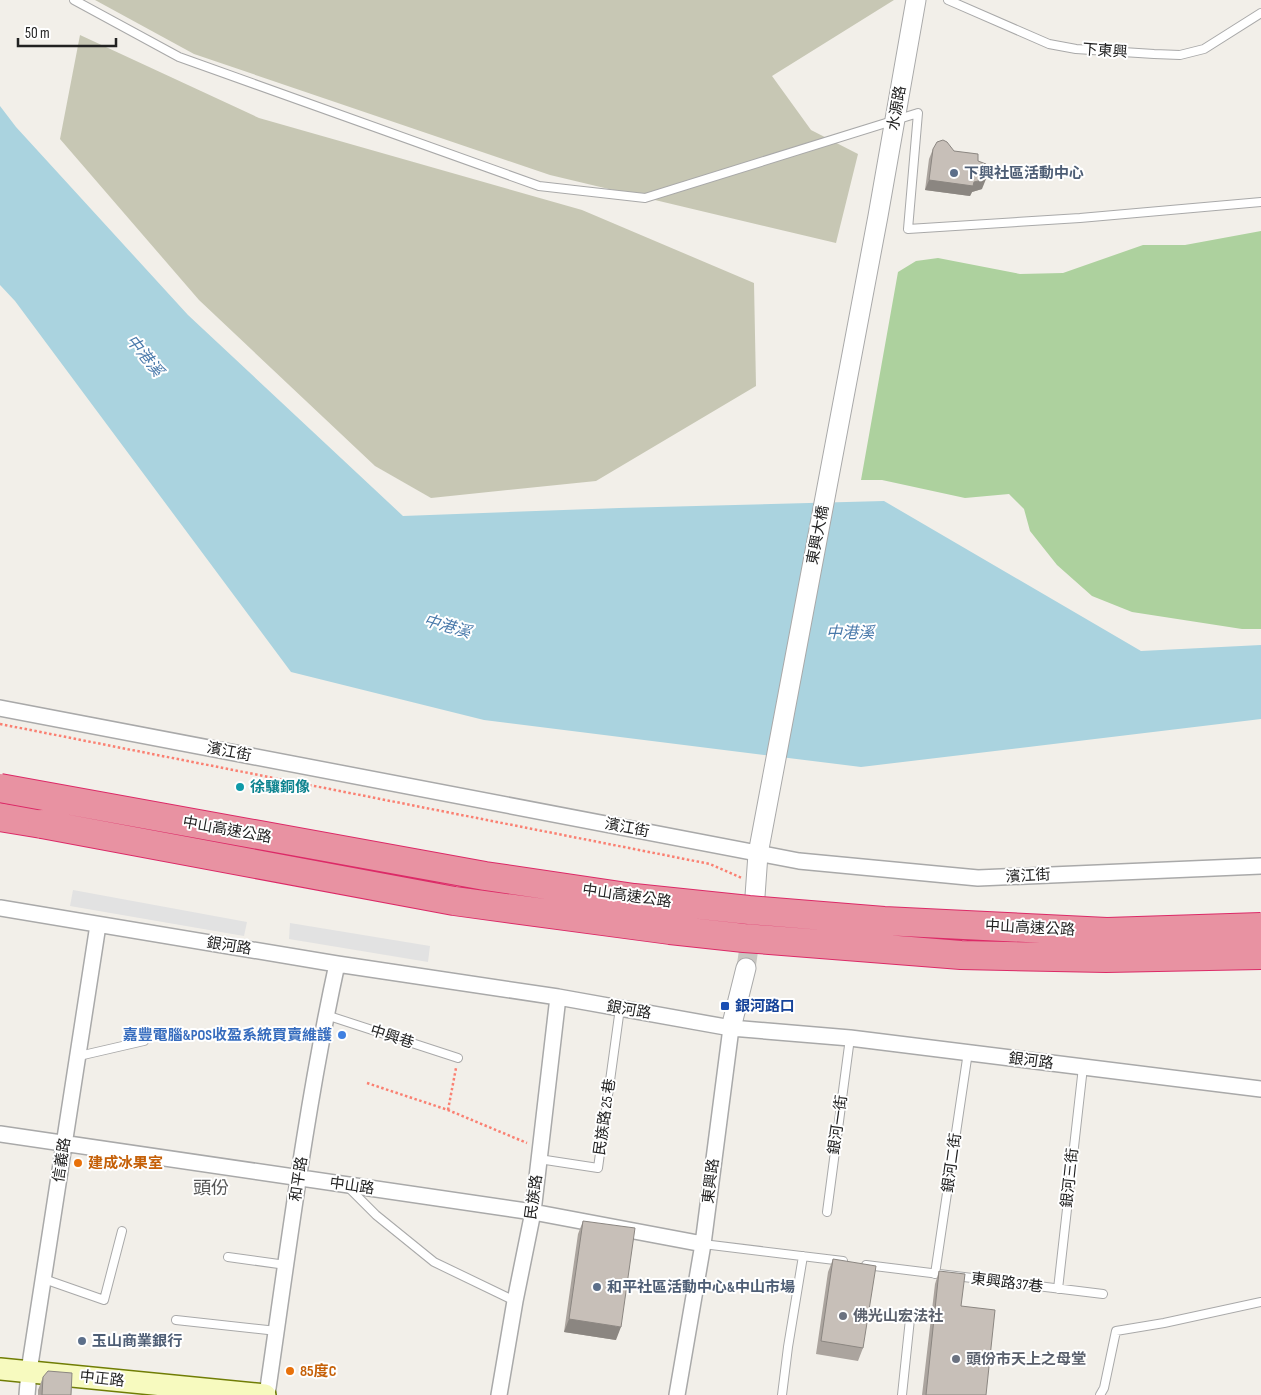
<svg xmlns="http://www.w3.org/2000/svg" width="1261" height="1395" viewBox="0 0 1261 1395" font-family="'Sofia Sans Condensed','Noto Sans TC',sans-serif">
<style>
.construction{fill:#c7c7b4}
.forest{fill:#add19e}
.parking{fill:#e2e2e2}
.water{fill:#aad3df}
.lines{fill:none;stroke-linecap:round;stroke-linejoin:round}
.tertiary-tunnel{stroke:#c8c6c1;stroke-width:19;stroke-dasharray:19 9;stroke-linecap:butt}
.service-casing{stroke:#a9a9a9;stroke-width:10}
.minor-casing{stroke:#a9a9a9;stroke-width:18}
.tertiary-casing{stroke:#a9a9a9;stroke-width:21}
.secondary-casing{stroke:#707d05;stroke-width:24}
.motorway-casing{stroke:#dc2a67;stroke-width:30}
.path{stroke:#fa8072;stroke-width:2.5;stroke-dasharray:2.5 2.5;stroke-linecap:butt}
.service{stroke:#fff;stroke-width:8}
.minor{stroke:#fff;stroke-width:15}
.tertiary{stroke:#fff;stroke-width:19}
.secondary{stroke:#f7fabf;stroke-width:21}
.motorway{stroke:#e892a2;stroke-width:28}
.motorway-bridge-casing{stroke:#dc2a67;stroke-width:30;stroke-linecap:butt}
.motorway-bridge{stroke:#e892a2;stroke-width:28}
.wall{fill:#aba49e}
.shaded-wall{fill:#8b8681}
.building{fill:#c7bfb8;stroke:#8b8681}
.service-dot{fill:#5c6f8a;stroke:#fff;stroke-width:2}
.culture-dot{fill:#0f9aa8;stroke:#fff;stroke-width:2}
.transit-dot{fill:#1a4fb4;stroke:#fff;stroke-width:2}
.shop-dot{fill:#3f7fe0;stroke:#fff;stroke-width:2}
.food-dot{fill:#e8710a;stroke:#fff;stroke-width:2}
.worship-dot{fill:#6b7280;stroke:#fff;stroke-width:2}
.labels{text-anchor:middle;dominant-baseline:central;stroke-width:4;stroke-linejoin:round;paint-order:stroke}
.street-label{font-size:15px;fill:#222;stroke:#fff}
.service-label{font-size:15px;font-weight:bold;fill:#4e5e75;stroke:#fff;text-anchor:start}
.culture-label{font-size:15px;font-weight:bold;fill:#0d838f;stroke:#fff;text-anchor:start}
.transit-label{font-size:15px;font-weight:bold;fill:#164399;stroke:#fff;text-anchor:start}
.shop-label{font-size:15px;font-weight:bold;fill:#366cbe;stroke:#fff;text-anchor:end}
.food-label{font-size:15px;font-weight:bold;fill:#c56008;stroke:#fff;text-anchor:start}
.worship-label{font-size:15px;font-weight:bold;fill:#5b616d;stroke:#fff;text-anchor:start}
.water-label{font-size:16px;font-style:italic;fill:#4a7aab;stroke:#fff}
.quarter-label{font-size:18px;fill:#555;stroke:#fff}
</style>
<rect width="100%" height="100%" fill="#f2efe9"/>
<path class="construction" d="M95,0H894L772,76L811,130L858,154L836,243L550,175L194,54Z
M80,35L259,118L582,210L754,283L756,386L596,481L431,498L375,466L199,300L60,139Z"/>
<path class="forest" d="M1261,231V629H1242L1132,612L1092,596L1057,565L1030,531L1024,509L1009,494L965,498L882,480H861L898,272L916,261L938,258L1020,274L1063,273L1143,245H1185Z"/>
<path class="parking" d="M73,890L247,922L244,936L70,906Z
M290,923L430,946L428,962L289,939Z"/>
<path class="water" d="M0,106L16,127L188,315L403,516L619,508L884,501L1141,651L1261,645V719L861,767L484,720L291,672L15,301L0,285Z"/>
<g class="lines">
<path class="tertiary-tunnel" d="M746,968L752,927"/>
<defs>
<path id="service" d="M74,0L179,57L539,186L645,198L918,113L908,229L1080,218L1261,202
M948,0L1049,44L1076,49L1154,54L1180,55L1204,49L1261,13
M326,1015L458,1058
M79,1056L144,1041
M539,1159L598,1168L620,1008
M347,1186L376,1215L434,1262L515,1301
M827,1212L850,1038
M703,1244L843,1261
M228,1257L286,1265
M866,1265L1103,1294
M935,1274L968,1052
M44,1279L104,1300L122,1231
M1058,1289L1083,1067
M176,1320L277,1331
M782,1395L788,1347L803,1256
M902,1395L910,1319
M1100,1395L1104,1388L1116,1331L1164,1323L1261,1302"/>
<path id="minor" d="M0,708L799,861L978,878L1261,866
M0,908L337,964L558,997L731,1028L850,1038L1261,1089
M0,1134L533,1212L703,1244
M27,1395L29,1371L98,925
M267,1395C288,1251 306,1106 337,964
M499,1395L515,1301L533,1212L558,997
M677,1395L703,1244L731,1028"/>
<path id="tertiary" d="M755,896L758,854L878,216L916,0
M731,1028L746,968"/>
<path id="secondary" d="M0,1369L265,1395"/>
<path id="motorway" d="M0,817L42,824"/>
</defs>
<use href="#service" class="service-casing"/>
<use href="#minor" class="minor-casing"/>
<use href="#tertiary" class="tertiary-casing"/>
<use href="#secondary" class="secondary-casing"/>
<use href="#motorway" class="motorway-casing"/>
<path class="path" d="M0,724L710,864L742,878
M367,1083L448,1110L527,1143
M448,1110L456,1068"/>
<use href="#service" class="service"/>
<use href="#minor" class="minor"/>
<use href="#tertiary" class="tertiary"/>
<use href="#secondary" class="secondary"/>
<use href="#motorway" class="motorway"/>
<defs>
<path id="motorway-bridge" d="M0,788L485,876L634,898L749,910L884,921L1107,932L1261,927
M42,824L454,901L670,930L744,938L961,955L1106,958L1261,955"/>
</defs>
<use href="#motorway-bridge" class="motorway-bridge-casing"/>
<use href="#motorway-bridge" class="motorway-bridge"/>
</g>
<path class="wall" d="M933,149L954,151L982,189L972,192L970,196L925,190L929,159Z
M583,1221L616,1340L564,1332L578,1234Z
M833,1259L863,1348L858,1361L816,1354L828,1272Z
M939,1271L961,1306L986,1395H922L935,1284Z
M43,1377L71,1395H38V1390Z"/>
<path class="shaded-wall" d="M986,179L982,189L972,192L970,196L925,190L929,180L974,182Z
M569,1319L621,1327L616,1340L564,1332Z"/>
<path class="building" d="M943,140L947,142L954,151L978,154V161L986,164L987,169L986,179L974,182L973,186L929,180L933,149L937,142Z
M583,1221L635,1228L621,1327L569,1319Z
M833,1259L876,1266L863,1348L821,1341Z
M939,1271L965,1274L961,1306L995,1310L986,1395H926Z
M48,1371L72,1373L71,1395H42L43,1377Z"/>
<g class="service-dot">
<circle cx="954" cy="173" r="5"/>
<circle cx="597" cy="1287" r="5"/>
<circle cx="82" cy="1341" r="5"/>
</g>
<circle class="culture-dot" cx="240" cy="787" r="5"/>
<rect class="transit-dot" x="720" y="1001" width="10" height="10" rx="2.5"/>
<circle class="shop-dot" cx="342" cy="1035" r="5"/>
<g class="food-dot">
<circle cx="78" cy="1163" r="5"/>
<circle cx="290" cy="1371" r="5"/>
</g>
<g class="worship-dot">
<circle cx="843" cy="1316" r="5"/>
<circle cx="956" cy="1359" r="5"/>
</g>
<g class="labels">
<g class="street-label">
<text transform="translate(1105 51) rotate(4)">下東興</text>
<text transform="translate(897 108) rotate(-80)">水源路</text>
<text transform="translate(818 535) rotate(-79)">東興大橋</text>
<text transform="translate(229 752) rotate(11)">濱江街</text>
<text transform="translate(627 828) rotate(11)">濱江街</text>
<text transform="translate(227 830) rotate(10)">中山高速公路</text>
<text transform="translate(1028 876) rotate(-3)">濱江街</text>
<text transform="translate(627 896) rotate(8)">中山高速公路</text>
<text transform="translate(1030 928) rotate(3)">中山高速公路</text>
<text transform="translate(229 946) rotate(9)">銀河路</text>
<text transform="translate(629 1010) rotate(10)">銀河路</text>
<text transform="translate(392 1037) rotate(18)">中興巷</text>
<text transform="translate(1031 1061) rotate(7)">銀河路</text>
<text transform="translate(605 1117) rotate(-82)">民族路 25 巷</text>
<text transform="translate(838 1125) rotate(-82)">銀河一街</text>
<text transform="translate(62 1160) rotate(-81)">信義路</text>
<text transform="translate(952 1163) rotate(-82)">銀河二街</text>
<text transform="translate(1070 1178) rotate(-84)">銀河三街</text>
<text transform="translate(299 1179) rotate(-81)">和平路</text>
<text transform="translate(711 1181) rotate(-83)">東興路</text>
<text transform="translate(352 1186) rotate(8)">中山路</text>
<text transform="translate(534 1197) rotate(-82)">民族路</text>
<text transform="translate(1007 1283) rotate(7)">東興路37巷</text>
<text transform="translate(102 1379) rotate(6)">中正路</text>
</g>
<g class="service-label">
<text x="964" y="173">下興社區活動中心</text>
<text x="607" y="1287">和平社區活動中心&amp;中山市場</text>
<text x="92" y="1341">玉山商業銀行</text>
</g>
<g class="culture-label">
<text x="250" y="787">徐驤銅像</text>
</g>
<g class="transit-label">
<text x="735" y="1006">銀河路口</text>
</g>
<g class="shop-label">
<text x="332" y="1035">嘉豐電腦&amp;POS收盈系統買賣維護</text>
</g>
<g class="food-label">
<text x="88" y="1163">建成冰果室</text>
<text x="300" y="1371">85度C</text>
</g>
<g class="worship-label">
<text x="853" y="1316">佛光山宏法社</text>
<text x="966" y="1359">頭份市天上之母堂</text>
</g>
<g class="water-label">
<text transform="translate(144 356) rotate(51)">中港溪</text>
<text transform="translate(447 627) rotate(16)">中港溪</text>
<text x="850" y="633">中港溪</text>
</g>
<g class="quarter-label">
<text x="211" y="1188">頭份</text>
</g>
</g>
<path d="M18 38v8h98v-8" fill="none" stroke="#222222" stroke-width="2.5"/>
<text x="25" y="38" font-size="15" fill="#222222" stroke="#ffffff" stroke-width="4" paint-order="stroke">50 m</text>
</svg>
